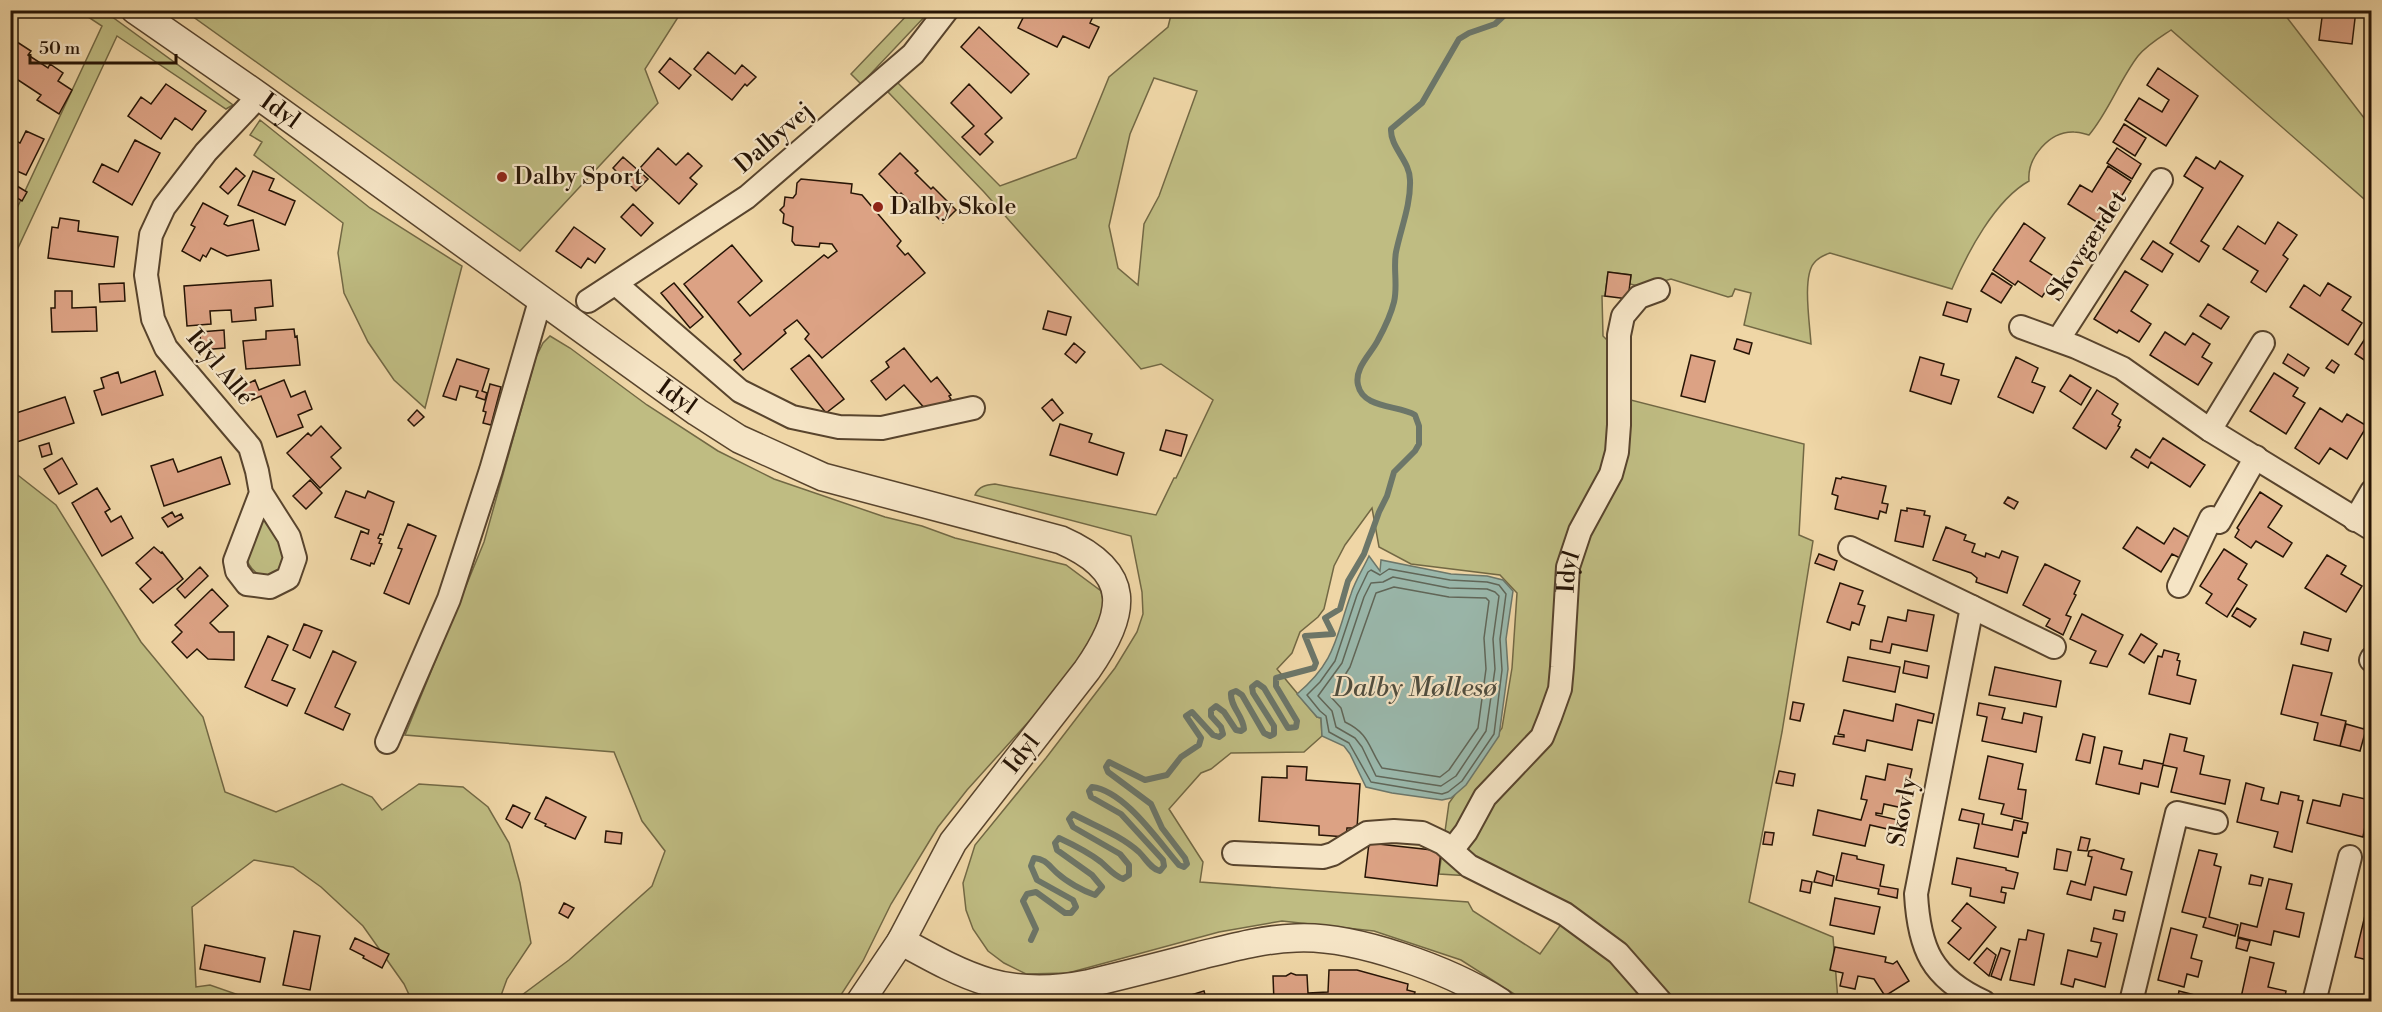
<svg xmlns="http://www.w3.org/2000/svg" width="2382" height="1012" viewBox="0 0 2382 1012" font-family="'Libre Bodoni',serif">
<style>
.green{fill:#bfbc82;stroke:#726844;stroke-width:1.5;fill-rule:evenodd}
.water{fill:#9ab8ac;stroke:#6c7669;stroke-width:1.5}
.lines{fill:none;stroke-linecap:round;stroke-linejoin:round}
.shore{stroke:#606658;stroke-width:1.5}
.stream{stroke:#6c7669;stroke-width:6}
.building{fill:#dca284;stroke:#261405;stroke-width:1.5}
.minor-casing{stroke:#58442d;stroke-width:26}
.tertiary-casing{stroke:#58442d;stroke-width:30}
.minor{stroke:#f5e4c5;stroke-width:22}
.tertiary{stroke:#f5e4c5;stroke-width:27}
.poi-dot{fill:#8f2418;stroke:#f5e4c5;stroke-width:2}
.labels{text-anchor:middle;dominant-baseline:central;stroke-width:4.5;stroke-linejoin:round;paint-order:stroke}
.street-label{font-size:24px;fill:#261405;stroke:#f5e4c5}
.poi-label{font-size:24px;fill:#261405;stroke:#f5e4c5;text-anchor:start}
.water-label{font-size:26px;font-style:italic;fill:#4f4d3f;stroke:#f5e4c5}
</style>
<rect width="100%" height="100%" fill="#efd6a6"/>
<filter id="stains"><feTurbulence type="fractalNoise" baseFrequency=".00333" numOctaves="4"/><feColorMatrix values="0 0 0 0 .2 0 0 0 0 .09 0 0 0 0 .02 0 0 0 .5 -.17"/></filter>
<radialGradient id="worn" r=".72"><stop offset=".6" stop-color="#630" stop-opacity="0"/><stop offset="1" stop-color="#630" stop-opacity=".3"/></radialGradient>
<path class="green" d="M79,11H104L233,105L226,109L117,36L11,263V221L102,26Z
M185,11H682L645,69L658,103L520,251Z
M911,11H930L861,84L851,74Z
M1172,11H2282L2371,127V205L2171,30C2159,38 2147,45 2138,56C2119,81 2109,111 2089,135C2085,134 2079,132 2074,132C2049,131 2027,158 2029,181C1995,200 1967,253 1952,289L1830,253C1824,255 1818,258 1814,263C1802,277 1810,325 1811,344L1744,325L1751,293L1735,289L1732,296L1728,297L1671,279L1642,287L1630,284L1631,275L1608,272L1605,296H1602L1603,336L1608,341L1607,394L1804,444L1799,535L1813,541L1782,732L1749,902L1833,937L1838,1001L1648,1002L1644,998L1640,1002L1525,1001L1461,960L1374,931L1282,921L1219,932L1068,973L1026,974L1004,963L988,951L973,929L966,910L963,883L975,845L1046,758L1115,668L1137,632L1143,614L1142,592L1131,536L975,495C979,486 986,485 995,484L1156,515L1174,478H1176L1213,400L1161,364L1141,369L984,192L888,92L897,82L1000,186L1076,158L1109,77L1168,27ZM1154,78L1197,91L1159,196L1144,224L1138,285L1118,268L1109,226L1130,134ZM1372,508L1379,547L1411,564L1500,575L1517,593L1512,668L1502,728L1449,803L1439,874L1471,876L1562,923L1540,954L1473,911L1468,902L1200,882L1203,862L1169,809L1201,773L1211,769L1231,753L1304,752L1322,736L1321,718L1317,717L1277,669L1292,653L1300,632L1318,617L1324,609L1334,566L1345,545Z
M260,120L370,208L462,266L425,408L394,380L368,342L344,293L338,253L343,223L254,155L262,142L250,135Z
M550,336L570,348L647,405L718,451L774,479L885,517L922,526L955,538L1066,565L1101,591L1105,610L1086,658L967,790L938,827L891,904L863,961L837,1001H514L569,960L652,886L665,851L642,821L614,752L405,735L484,542L536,357L543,343Z
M10,469L56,505L141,642L203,717L225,792L276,812L342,784L372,797L382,810L419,784L463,787L488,807L509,843L520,883L531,943L507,979L499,1001H412L404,984L363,926L321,887L293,867L254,860L192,907L196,987L210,985L256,1001H11Z
M264,514L286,544L283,569L268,580C231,562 250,542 264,514Z"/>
<path class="water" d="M1369,556L1380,571L1381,560L1451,574L1487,576L1503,580L1513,591L1506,639L1508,669L1499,736L1466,785L1451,798L1442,800L1392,793L1366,787L1350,754L1344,746L1322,736L1321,718L1317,717L1297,694C1336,661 1335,639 1351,594C1355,581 1363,569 1369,556Z"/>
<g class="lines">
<path class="shore" d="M1389,569L1450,580L1487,582L1499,585L1506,594L1500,639L1502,670L1494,734L1462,781L1448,792L1442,794L1371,782L1349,743L1329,732L1326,716L1320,711L1307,695L1320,682L1335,661L1357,595L1368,572L1371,570L1380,575Z
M1393,577L1449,588L1487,589L1495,592L1499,596L1493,639L1495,669L1486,731L1456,776L1441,786L1376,776L1362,747L1355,738L1336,727L1332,711L1318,696L1342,663L1364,597L1371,583L1383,582Z
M1394,587L1449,597L1486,598L1489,601L1484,638L1486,669L1478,728L1449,770L1440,777L1382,768C1368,747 1370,734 1345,722L1341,708L1331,697L1350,667L1376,593Z"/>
<path class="stream" d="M1031,940L1036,929L1023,901L1027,894L1036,892L1065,913H1071L1076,907L1073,900L1037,880L1031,866L1034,858C1046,859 1049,866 1057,873C1067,882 1083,891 1095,895L1102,887L1092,875L1057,850L1055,843L1059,838C1074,845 1088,852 1101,862C1108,868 1114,876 1123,879L1129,875V865L1120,854L1073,827L1069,819L1073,814C1095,826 1120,835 1139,852C1146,859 1151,869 1160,871L1164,866L1163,860L1121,814L1091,797L1089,791L1092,787C1125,791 1158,841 1179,865L1184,867L1187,864L1185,858L1162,828L1151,804L1108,772L1106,767L1109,762L1145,780L1167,775L1181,757L1199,745L1201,738L1186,716L1192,712L1213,735L1219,737L1223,734L1221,727L1211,716V710L1216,706L1224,712L1236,730L1241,731L1244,729C1243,715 1230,707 1231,693L1236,691L1242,695L1264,733L1270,736L1274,734V726L1253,693L1252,687L1257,683L1264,688L1288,728L1296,727L1297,721L1276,686V678L1314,668L1316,663L1305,636L1333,634L1325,618L1340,609L1348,581L1364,554L1379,512L1387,496L1394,472L1415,451L1419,444V426L1415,415C1399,405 1363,409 1358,385C1354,368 1371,354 1378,340C1384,329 1391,314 1394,302C1398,286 1393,268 1396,252C1401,228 1411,204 1410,180C1410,161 1390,147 1391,129L1422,103L1459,39L1469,33L1495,24L1510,10"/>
</g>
<path class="building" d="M1027,10H1040L1045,13L1046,10H1096L1090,23L1099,27L1089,48L1063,36L1057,47L1018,28Z
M2323,10H2356L2352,44L2319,40Z
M979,27L1029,74L1011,93L961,47Z
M14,40L31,51L28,55L48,68L50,64L63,73L58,81L72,90L59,114L37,100L41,95L12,76L16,70L10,67V45Z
M708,52L735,74L742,65L756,77L747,86L745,84L732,100L694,69Z
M670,58L691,75L679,89L659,72Z
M2158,68L2198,96L2166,146L2125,120L2139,98L2162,112L2169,100L2147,85Z
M166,84L206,111L192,130L175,118L161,139L128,116L141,97L151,104Z
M969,84L1002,118L985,134L993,142L980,155L962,137L974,126L951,103Z
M2124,124L2146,138L2135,156L2113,142Z
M26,131L44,139L26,175L10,168V138L20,143Z
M135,140L160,153L132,205L93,182L102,164L118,172Z
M658,148L676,165L688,153L702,166L690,178L697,184L679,204L640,168Z
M2117,148L2141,164L2132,179L2107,163Z
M900,153L918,171L915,173L931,189L933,187L956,210L943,223L921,201L915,207L901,193L899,195L879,174Z
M623,157L648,179L636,191L613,168Z
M2196,157L2215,169L2220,161L2243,176L2201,241L2209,246L2199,262L2170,243L2203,188L2184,176Z
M2108,166L2131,181L2103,226L2068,204L2080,185L2092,192Z
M236,168L245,176L228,194L220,187Z
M253,171L274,179L269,190L295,201L285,225L238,205Z
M801,179L852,184L851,193L862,195L901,241L897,246L905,255L908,253L925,273L822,358L805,339L809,334L797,320L784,330L786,333L743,370L734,360L741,354L684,284L732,245L762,281L738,302L750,316L824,255L828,258L837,251L832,244L820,243L819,247L795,245L792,241L793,227L783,223L784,214L780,210L784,206L785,197L793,198L796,194L797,183Z
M17,186L27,192L22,201L12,195Z
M203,203L228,216L224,224L228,226L253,220L259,250L227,256L211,248L206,257L203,255L200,261L182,251L195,227L191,225Z
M633,204L653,223L641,236L621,217Z
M60,218L79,221L78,231L118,237L114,267L48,258L52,227L58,228Z
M2278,222L2297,235L2283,255L2288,259L2266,292L2251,282L2258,271L2223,249L2238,226L2265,244Z
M2024,223L2045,238L2030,261L2055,277L2042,297L2018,281L2015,285L1993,270Z
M574,227L605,249L595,263L588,258L581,268L556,251Z
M2153,241L2173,254L2162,272L2141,259Z
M2125,271L2148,285L2131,311L2151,324L2139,342L2119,330L2117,333L2094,319Z
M1608,272L1631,275L1628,299L1605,296Z
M1992,273L2012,286L2001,303L1981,291Z
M271,280L273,306L255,308L256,320L232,322L231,310L210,311L211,324L187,326L184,286Z
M124,283L125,301L100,302L99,284Z
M674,283L703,317L690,328L661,293Z
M2328,283L2351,297L2342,310L2362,323L2348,345L2290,307L2304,285L2320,296Z
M55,291H72V308L96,307L97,331L52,332L51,308H55Z
M1947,302L1971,309L1967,322L1943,315Z
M2208,304L2229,317L2221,329L2200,316Z
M1048,311L1071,317L1066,335L1043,329Z
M294,329L295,337L297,336L300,365L246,369L243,341L266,339V331Z
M224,330L225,348L201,350L200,332Z
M2370,331L2372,332V365L2355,354Z
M2165,332L2185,345L2193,333L2210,344L2202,357L2212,363L2198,385L2150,355Z
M1737,339L1752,343L1749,354L1734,349Z
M1074,343L1085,352L1076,363L1065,354Z
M904,348L931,382L937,377L951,395L949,396L951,399L941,407L928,412L904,385L886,400L871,381L889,367L886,362Z
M2288,354L2309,368L2304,376L2283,363Z
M809,355L844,399L826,413L791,369Z
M1691,355L1715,361L1705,402L1681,396Z
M1920,357L1944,364L1941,375L1959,380L1951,404L1910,391Z
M2016,357L2038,368L2032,382L2045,387L2033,413L1998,397Z
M457,359L489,369L482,391L487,393L485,400L476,397L478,391L460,386L456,400L443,396Z
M2332,360L2339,365L2334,373L2326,368Z
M155,371L163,395L102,415L94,391L104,388L101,378L118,372L121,383Z
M2274,373L2298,388L2293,396L2305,403L2286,434L2250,411Z
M2070,375L2091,388L2081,405L2060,391Z
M255,380L259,390L284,380L291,397L305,391L312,409L298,415L303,427L277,437L261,396L247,402L241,387Z
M490,384L501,387L491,425L483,423L486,412L483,411Z
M2097,390L2118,404L2112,414L2121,420L2118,426L2120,427L2106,449L2073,428Z
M65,397L74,423L11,444L10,415Z
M1052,399L1063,413L1053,421L1042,408Z
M2320,408L2342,422L2347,414L2367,426L2347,459L2330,448L2319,464L2295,448Z
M417,410L424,417L414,426L408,420Z
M1060,424L1092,434L1089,442L1124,453L1117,475L1050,455Z
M321,426L341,448L331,457L341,468L320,488L287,453L308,433L311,436Z
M1166,430L1187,435L1181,456L1160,450Z
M2163,438L2205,465L2190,487L2151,462L2148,468L2131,457L2136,449L2150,458Z
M49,443L52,454L42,457L39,446Z
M221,457L230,484L164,506L151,466L173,459L178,472Z
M62,458L77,484L59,494L44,469Z
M1842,477L1886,486L1882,503L1888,504L1886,513L1880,511L1878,519L1835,509L1838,496L1832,494L1836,478L1841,479Z
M310,480L322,493L306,509L293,496Z
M97,488L110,509L105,512L111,522L121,516L133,538L102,556L72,503Z
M346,491L365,498L368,491L394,502L383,535L380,534L378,538L381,539L379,543L382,544L374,564L371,563L370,566L351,559L361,531L368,534L369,530L335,517Z
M2260,492L2282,506L2268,527L2292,543L2283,557L2256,541L2251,548L2235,537L2239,530L2237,528Z
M2008,497L2018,502L2014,509L2004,503Z
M1907,508L1925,511L1924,515L1930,516L1923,547L1895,541L1901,510L1907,511Z
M172,512L175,517L181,514L183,518L168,527L162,518Z
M408,524L436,536L409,604L384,593L402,549L398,548Z
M1946,527L1966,535L1964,540L1975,544L1972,552L1985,557L1986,553L1999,558L2002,551L2018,557L2007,593L1976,582L1977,578L1971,573L1933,560Z
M2137,527L2164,544L2174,528L2192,539L2180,558L2172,554L2161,572L2123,548Z
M154,547L161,553L162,552L183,579L153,603L140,589L151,579L136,563Z
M2224,549L2247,564L2238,579L2247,585L2227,617L2206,603L2212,594L2200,586Z
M1819,554L1837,561L1834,570L1815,563Z
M2327,555L2346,566L2341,574L2362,586L2346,612L2305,588Z
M2045,564L2080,581L2074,594L2076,595L2066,615L2071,617L2063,635L2046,626L2050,619L2023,605Z
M200,567L208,576L185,598L177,589Z
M1840,583L1863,591L1858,604L1865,606L1859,625L1852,622L1850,630L1827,622Z
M212,589L228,606L210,623L219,632H234V660L208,659L197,649L187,658L172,642L182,632L175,625Z
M2237,608L2256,619L2250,627L2232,616Z
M1908,610L1934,615L1927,651L1892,644L1890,653L1870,649L1871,640L1882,642L1888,617L1906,621Z
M2082,614L2123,635L2107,667L2090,663L2096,651L2070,639Z
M304,624L322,631L310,658L293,650Z
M2304,632L2331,639L2328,651L2301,644Z
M2141,634L2157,644L2144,663L2129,654Z
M268,636L288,645L272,680L295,689L287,706L245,687Z
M2164,650L2179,654L2177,660L2180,661L2177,675L2196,680L2190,704L2149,694L2158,656L2162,657Z
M333,651L356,662L335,707L350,714L343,730L305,713Z
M1848,657L1900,667L1895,692L1843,681Z
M1905,661L1929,666L1927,678L1903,673Z
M2293,665L2332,673L2321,715L2346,721L2340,746L2314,740L2318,723L2281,714Z
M1995,667L2061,681L2056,707L1989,695Z
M2372,696V735L2365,733L2360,751L2340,746L2346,724L2364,729Z
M1793,702L1804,704L1800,721L1790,719Z
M1979,703L2005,708L2002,719L2022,723L2024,713L2042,717L2036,752L1982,741L1987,717L1977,715Z
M1896,704L1934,714L1932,723L1918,720L1912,750L1867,740L1865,751L1833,744L1835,736L1844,737V735L1838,734L1844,710L1893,721Z
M2083,734L2095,737L2090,763L2076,760Z
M2170,734L2187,738L2184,751L2204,756L2200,774L2230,780L2225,804L2171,792L2177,768L2163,765L2158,787L2141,783L2139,794L2096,784L2104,747L2122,751L2119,764L2142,769L2144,760L2163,764Z
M1988,756L2023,764L2018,789L2026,790L2022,819L2001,814L2004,804L1979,799Z
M1888,764L1912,769L1903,808L1884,804L1882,814L1876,813V815L1898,820L1896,831L1870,825L1865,846L1813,835L1818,810L1861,820L1867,800L1861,799L1866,776L1885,780Z
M1287,766L1307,767L1306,780L1360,784L1357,828H1347L1346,837L1319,835V826L1259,821L1262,777L1287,778Z
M1779,771L1795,774L1793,786L1776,783Z
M2246,783L2264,788L2261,800L2278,804L2281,792L2299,796L2298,800L2303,801L2292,852L2274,847L2278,832L2237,822Z
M2343,794L2370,800L2363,837L2307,823L2313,800L2340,806Z
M546,797L586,817L575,839L545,826L546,824L535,819Z
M513,805L530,813L522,828L506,819Z
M1962,809L1984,814L1982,824L2012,830L2014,820L2028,823L2026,833L2023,832L2018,857L1974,848L1979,824L1959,820Z
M606,831L622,833L621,844L605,842Z
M1765,832L1774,833L1772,845L1763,844Z
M2081,837L2090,839L2087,851L2078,850Z
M1369,843L1441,851L1437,886L1365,877Z
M2057,849L2071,852L2067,871L2054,869Z
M2094,850L2124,859L2121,869L2132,872L2126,895L2094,887L2091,900L2067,894L2071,881L2085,885L2092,857L2088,856L2089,851Z
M2199,850L2217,854L2214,865L2221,867L2209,917L2238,925L2235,936L2203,927L2206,918L2182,912Z
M1842,853L1857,856V859L1884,865L1880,886L1898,889L1897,898L1878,894L1879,889L1836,880Z
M1957,858L2006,868V870L2018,873L2014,889L2002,887L2001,892L2006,893L2004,903L1970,896L1971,888L1952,884Z
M1817,871L1834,876L1832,886L1814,882Z
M2251,875L2263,878L2261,886L2249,884Z
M2269,879L2292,884L2286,909L2304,913L2299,937L2274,931L2271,945L2238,937L2241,923L2257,927Z
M1802,880L1812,882L1810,893L1800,891Z
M1835,898L1880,907L1874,934L1830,925Z
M564,903L574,908L568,918L559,913Z
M1967,903L1996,927L1969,960L1948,943L1961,928L1952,921Z
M2115,910L2125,912L2123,921L2113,919Z
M2366,911L2372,912V961L2355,957Z
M2094,928L2117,934L2105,987L2075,979L2073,987L2061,984L2068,950L2097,957L2101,943L2091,941Z
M2171,928L2197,935L2191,958L2202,961L2198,977L2187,974L2184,987L2158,980Z
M2028,930L2044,934L2034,985L2010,980L2019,939L2026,940Z
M294,931L320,936L310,990L283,985Z
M355,938L389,954L382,968L363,958L364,956L350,949Z
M2238,938L2250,941L2247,951L2236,948Z
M205,945L265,958L260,982L200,969Z
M1835,947L1886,957L1885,962L1893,964L1897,961L1909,981L1885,996L1874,979L1858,976L1855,989L1840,986L1843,973L1830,970Z
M1987,948L1996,955L1989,976L1974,963Z
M2001,948L2010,951L2001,980L1991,976Z
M2250,957L2274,963L2268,987L2286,991L2284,1002H2240Z
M1329,970H1357L1408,984L1407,990L1415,992L1412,1002H1274L1273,976H1286L1291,973L1296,975H1307L1308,993L1328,992Z
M1204,991L1207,1002H1178V999Z
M2179,991L2203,997L2202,1002H2177Z"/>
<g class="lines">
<defs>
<g id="minor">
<path d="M259,96L206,152L164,207L151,235L146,275L153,319L166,348L250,447L257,471L261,493L289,537L295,558L288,578L270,587L247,584L237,571L235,561L261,493"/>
<path d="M616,284L740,391L792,417L839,427L882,428L973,408"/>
<path d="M588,301L747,197L913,54L947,10"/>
<path d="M2021,327L2076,347L2122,368L2210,430L2372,529"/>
<path d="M2058,340L2161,180"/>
<path d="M2210,430L2263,343"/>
<path d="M2355,520L2372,491"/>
<path d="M1850,548L1972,607L1916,894C1919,948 1931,978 1984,1002"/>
<path d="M2179,586L2211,518L2219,522L2256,457"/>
<path d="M1972,607L2054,647"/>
<path d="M2371,660L2372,658"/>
<path d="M387,742L449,599L491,470L540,301"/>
<path id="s1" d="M1452,850L1466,832L1485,797L1542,737L1550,717L1560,689L1562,667L1568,567L1580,531L1611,474L1617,452L1619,425V335L1623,316L1639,297L1658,290"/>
<path d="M1234,853L1323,857L1333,854L1367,833L1394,831L1422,833L1443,843L1469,866L1565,914L1618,953L1661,1002"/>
<path d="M2131,1002L2177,813L2216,822"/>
<path d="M2314,1002L2350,857"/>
</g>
<g id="tertiary">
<path id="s2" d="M135,10L259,96L697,412L739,439L823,477L1061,540C1134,572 1127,612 1087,670L953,842L901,941L860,1002"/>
<path d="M901,941C968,978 1008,1000 1087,984C1124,975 1161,966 1198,956C1231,948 1262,939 1296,938C1355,935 1450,970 1500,1002"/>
</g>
</defs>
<use href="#minor" class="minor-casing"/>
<use href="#tertiary" class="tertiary-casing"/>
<use href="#minor" class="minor"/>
<use href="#tertiary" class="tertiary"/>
</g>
<g class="poi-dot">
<circle cx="502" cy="177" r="6"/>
<circle cx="878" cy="207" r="6"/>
</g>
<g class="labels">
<g class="street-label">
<text stroke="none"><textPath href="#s2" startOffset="177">Idyl</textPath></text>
<text transform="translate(774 138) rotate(-41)">Dalbyvej</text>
<text transform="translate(2087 246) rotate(-57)">Skovgærdet</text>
<text transform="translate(220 368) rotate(50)">Idyl Allé</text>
<text stroke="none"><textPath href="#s2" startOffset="666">Idyl</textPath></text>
<text stroke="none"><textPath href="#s1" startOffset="314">Idyl</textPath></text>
<text transform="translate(1022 754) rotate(-52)">Idyl</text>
<text transform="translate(1903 812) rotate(-79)">Skovly</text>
</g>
<g class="poi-label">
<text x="514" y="177">Dalby Sport</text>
<text x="890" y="207">Dalby Skole</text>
</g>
<g class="water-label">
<text x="1415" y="688">Dalby Møllesø</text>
</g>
</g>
<rect width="2382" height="1012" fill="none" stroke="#efd6a6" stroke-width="36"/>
<rect x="12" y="12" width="2358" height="988" fill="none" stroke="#261405" stroke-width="3"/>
<rect x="18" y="18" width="2346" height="976" fill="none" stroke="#261405" stroke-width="1.5"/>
<path d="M30 54v9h146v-9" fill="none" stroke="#261405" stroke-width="3"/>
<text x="39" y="54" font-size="18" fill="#261405" stroke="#f5e4c5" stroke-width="4.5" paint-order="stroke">50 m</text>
<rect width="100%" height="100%" filter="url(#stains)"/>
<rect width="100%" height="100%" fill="url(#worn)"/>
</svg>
